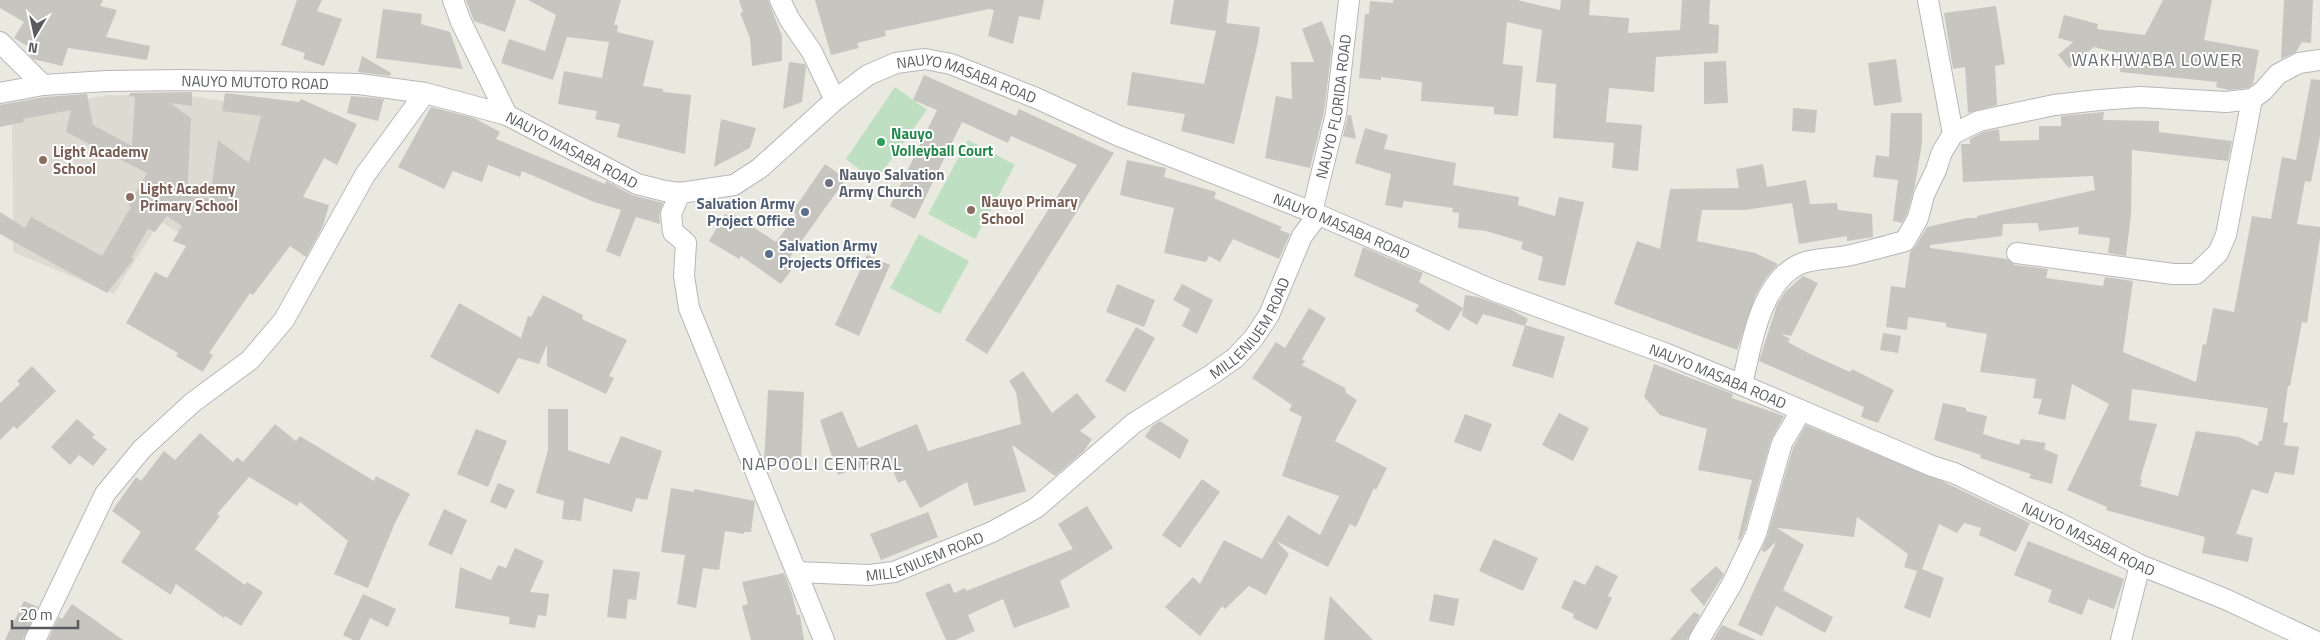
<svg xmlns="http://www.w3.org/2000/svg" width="2320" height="640" viewBox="0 0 2320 640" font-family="'Titillium Web',sans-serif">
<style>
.education{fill:#dddad2}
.green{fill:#bfdfc2}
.building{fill:#c7c5bf;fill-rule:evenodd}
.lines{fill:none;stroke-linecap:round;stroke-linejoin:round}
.street-casing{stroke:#b6b7bb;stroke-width:22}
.street{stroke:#fff;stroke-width:20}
.leisure-dot{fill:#2e9e5b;stroke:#fff;stroke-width:2}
.education-dot{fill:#8d6e63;stroke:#fff;stroke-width:2}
.worship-dot{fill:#6b7280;stroke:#fff;stroke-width:2}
.service-dot{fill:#5c6f8a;stroke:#fff;stroke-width:2}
.labels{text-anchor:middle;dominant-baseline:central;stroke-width:4;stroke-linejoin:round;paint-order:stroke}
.street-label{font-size:15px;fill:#595b5f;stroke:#fff}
.leisure-label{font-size:15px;font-weight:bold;fill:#27864d;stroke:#fff;text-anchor:start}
.education-label{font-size:15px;font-weight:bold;fill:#785e54;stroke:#fff;text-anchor:start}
.worship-label{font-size:15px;font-weight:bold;fill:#5b616d;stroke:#fff;text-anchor:start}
.service-label{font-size:15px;font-weight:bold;fill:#4e5e75;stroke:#fff;text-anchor:end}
.quarter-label{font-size:18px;letter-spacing:1px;fill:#6a6d71;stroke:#fff}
</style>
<rect width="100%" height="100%" fill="#eae9e0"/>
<path class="education" d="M108,95L192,96L277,110L205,249L160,221L114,294L13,252L12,113Z"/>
<path class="green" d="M895,87L927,110L875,182L846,159Z
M968,140L1015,165L975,239L928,214Z
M919,234L969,261L940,314L890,288Z"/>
<path class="building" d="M0,0H103L100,6L117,10L106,37L150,46L147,60L68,48L62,66L33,59L30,56L32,49L14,38L24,22L0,8Z
M297,0H322L317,11L342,19L324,66L303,59L305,53L281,45Z
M466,0H516L505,32L474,21Z
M528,0H621L614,25H618L617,32L654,41L643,86L663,89V92L691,95L685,154L617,137L620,124L595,119L597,111L558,104L564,71L602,78L609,42L567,37L553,80L501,63L509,39L545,51L556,15Z
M739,0H768L782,36V61L752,66L750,38L740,13L743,12Z
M815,0H1044L1040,20L1019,16L1013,44L988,36L994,10L989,9L885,31L886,36L857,43L859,48L831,55Z
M1174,0H1229L1226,23L1260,27L1258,42L1234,144L1181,131L1185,114L1127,105L1132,72L1204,84L1216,31L1170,24Z
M1393,0H1517L1560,10L1561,0H1590L1589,15L1629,18L1628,33L1680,30L1682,0H1710L1709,24L1719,25L1718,53L1656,57L1654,92L1609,88L1606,122L1642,125L1638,171L1612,168L1614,143L1553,138L1556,84L1536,82L1542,30L1507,22L1503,64L1523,66L1518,116L1494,114V107L1421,101L1422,82L1381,77V80L1359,78L1365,14H1369L1370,1L1393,3Z
M2163,0H2212L2204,40L2259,50L2253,84L2248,88L2229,90L2216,87L2217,82L2120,72L2122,54L2094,47L2069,68L2058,55L2073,42L2058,38L2064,15L2098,24L2097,29L2145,35Z
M2284,0H2313L2311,43L2302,42L2296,52L2281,59Z
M1996,6L2005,64L1995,66L1997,105L1968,113L1965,67L1953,69L1944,13Z
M383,9L422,14L421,24L450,32L463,69L376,58Z
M1322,21L1332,47L1324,112L1310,168L1265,158L1276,96L1292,99L1291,62H1314L1302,29Z
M362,56L391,73L390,76L358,72Z
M1896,59L1902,102L1874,106L1868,63Z
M1726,61L1728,103L1704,104V62Z
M789,62L805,64L806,67L802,102L783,109Z
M924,75L1016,116L1019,109L1114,153L987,354L965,340L1077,165L1011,136L1008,143L962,122L915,219L890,206L937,110L913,100Z
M2311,79L2320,80V136L2311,182L2305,181L2297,224L2320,227V238L2307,323L2302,322L2290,386H2288L2283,422L2288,423L2284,445L2299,447L2294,475L2275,472L2268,494L2252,489L2236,534L2253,538L2248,562L2202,553L2205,537L2106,510L2107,507L2067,490L2109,404L2072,384L2065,420L2038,414L2042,399L2033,398L2036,379L1980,372L1987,334L1946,327V323L1908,317L1907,330L1886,327L1891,286L1905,288L1910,252L1915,247L1927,227L1967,218H1977V216L2095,190L2093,176L1963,182L1961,144H1970V139L1983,132L1999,129L2000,141L2039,140V126H2061V116L2104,112L2103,120L2159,121V132L2232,141L2228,161L2132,150L2131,214L2126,256L2108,253L2110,238L2078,234L2079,227L2039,231L2038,223L2003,224L2002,236L1930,245V248L2007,259L2015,265L2048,269L2046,278L2103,286L2105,277L2133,281L2123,352L2196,382L2203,344L2206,345L2213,308L2234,312L2252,216L2271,219L2282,157L2296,160ZM2132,389L2268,408L2262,441H2259L2258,446L2239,437L2196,431L2178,496L2140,486L2142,480L2140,479L2157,424L2129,420Z
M192,92V106L170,103L191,118L187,196L210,198L218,140L249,163L261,116L222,111L225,93L299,102L301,99L357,124L337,165L324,158L303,197L329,205L323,226L306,257L290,246L253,295L250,293L209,353L213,355L203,372L176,356L178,353L126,323L155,272L167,278L186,246L173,241L182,226L167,216L155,232L148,229L131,258L134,259L107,293L0,234V212L25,228L31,217L102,256L131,207L129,205L147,173L66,132L71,110L23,119L24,122L0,127V105L44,97L87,94L93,125L132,146L135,97L129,96L130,93Z
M351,96L384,99L378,121L347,113Z
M431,107L474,118L500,132L496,139L605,184L606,181L632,195L663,203L659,215L660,224L636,217L620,257L606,251L621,210L594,202L522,171L520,177L488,165L482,182L453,171L444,189L398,167Z
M1793,108L1817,110L1815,133L1792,131Z
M1891,113H1922V143L1915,185L1907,214L1902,223L1893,221L1898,180L1873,177L1876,155L1889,157Z
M1348,115H1351L1356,139L1343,136Z
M721,119L756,128L750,148L714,167Z
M1365,128L1388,135L1384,149L1456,163L1453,185L1519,197L1518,205L1555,216L1559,197L1584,202L1565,286L1538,280L1543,257L1521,249L1523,242L1486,231L1458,228L1459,213L1452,212L1453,208L1404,201L1402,208L1385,205L1391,174L1355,163Z
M1127,160L1166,168L1164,177L1216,192L1214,198L1282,227L1280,230L1290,234L1279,259L1233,239L1220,262L1209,256L1206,262L1164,253L1174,208L1120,195Z
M825,164L846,179L790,257L794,260L790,265L793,268L781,284L741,256L739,259L709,241L725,214L728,216L730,212L776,242L796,215L792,212Z
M1763,164L1767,187L1806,180L1810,204L1837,203L1838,210L1872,214L1873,237L1847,241V236L1799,244L1792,203L1745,210H1702L1697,241L1755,253L1778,264L1765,279L1756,295L1737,350L1614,304L1637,241L1660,249L1670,189L1739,188L1736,169Z
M1363,247L1423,273L1419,282L1463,308L1449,331L1415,311L1419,305L1354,276Z
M867,255L890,265L859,336L835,325Z
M1803,276L1818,283L1791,336L1781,334L1790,339L1788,342L1810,354L1850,372L1852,369L1894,390L1878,423L1861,417L1864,407L1759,361L1777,305L1785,292Z
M1117,284L1155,300L1144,327L1106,312Z
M1182,284L1213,300L1197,334L1182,326L1190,309L1173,300Z
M543,295L583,315L582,319L627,340L609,376L614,378L606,394L547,366V345L539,364L518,358L499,394L430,357L459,303L521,338L528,316L531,317Z
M1465,295L1478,297L1510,309L1528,319L1525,325L1565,337L1553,378L1512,366L1525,326L1483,314L1477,325L1462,316Z
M1309,308L1326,318L1302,359L1305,361L1302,365L1345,388L1346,393L1357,400L1335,441L1387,468L1376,490L1374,488L1356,527L1350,524L1328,567L1276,541L1289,554L1266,595L1249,586L1225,609L1222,606L1200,636L1165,607L1193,577L1200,584L1224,540L1262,559L1288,515L1320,535L1339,496L1282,476L1302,417L1289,410L1292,405L1252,378L1276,342L1285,348Z
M1136,327L1155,338L1125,392L1105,381Z
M1883,333L1901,336L1898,353L1880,350Z
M1654,364L1733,394L1732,398L1784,416L1771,440L1745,530L1740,540L1738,539L1752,480L1698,470L1707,429L1660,415L1644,397Z
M32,366L56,391L17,429L14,426L0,440V403L20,384L17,381Z
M1023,371L1052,413L1077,393L1096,417L1080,431L1092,439L1084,451L1055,476L1012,445L1026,491L974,506L967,482L920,508L905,480L898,483L888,458L838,475L820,420L842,411L858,448L917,424L928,451L1021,424L1016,392L1009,381Z
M768,390L804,392L801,463L764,462Z
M1943,403L1966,408V411L1987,416L1983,434L2019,445L2021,439L2046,443L2044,449L2058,455L2052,484L2029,478L2031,474L1980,458L1981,455L1934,440Z
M548,409H568V450L609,464L621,436L662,451L647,500L636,498L632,512L584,498L581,521L562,519L564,501L536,493L548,450Z
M1559,413L1589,428L1573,461L1542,445Z
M1465,414L1492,424L1481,452L1454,442Z
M77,419L95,435L92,437L107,449L93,466L79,455L70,465L51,447Z
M1160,421L1189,440L1180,459L1145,437L1152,426Z
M275,424L296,441L300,436L374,481L376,476L410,494L395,523L368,588L334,574L348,541L300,502L297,506L249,477L217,514L220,516L195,549L245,585L247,582L263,592L241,626L225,616L224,618L176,584L171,595L121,562L141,532L112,511L136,477L141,481L164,451L175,460L200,433L233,462L237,457L243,462Z
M1806,425L1944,482L2030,523L2016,552L1979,535L1981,528L1964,523L1957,533L1939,524L1922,569L1944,578L1930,618L1904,608L1917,571L1904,567L1908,554L1857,517L1854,537L1777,528L1804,545L1783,590L1833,617L1825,633L1776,606L1762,636L1738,625L1776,542L1765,552L1761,551L1767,537L1793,448Z
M476,429L507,441L488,487L457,474Z
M1202,479L1220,492L1180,548L1162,535Z
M498,483L515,490L506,509L490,502Z
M671,488L694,492V489L755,501L751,532H744V534L725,531L719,570L703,568L696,608L677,604L685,555L661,552Z
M1087,506L1113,548L1060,581L1070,607L1014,628L1003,599L968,615L975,631L955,640H946L925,593L950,583L954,593L965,588L966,591L1073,549L1058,524Z
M444,509L467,520L452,555L428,545Z
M928,512L938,537L881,560L870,534Z
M1494,539L1538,558L1523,591L1479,571Z
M2028,541L2124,579L2114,609L2088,599L2082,615L2048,602L2052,590L2014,575Z
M515,548L544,561L530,592L549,594L546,616L538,615L535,628L509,624L510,617L455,608L460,567L491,580L498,565L506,568Z
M1596,565L1618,576L1608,596L1612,598L1597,630L1573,618L1574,614L1561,608L1574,580L1585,585Z
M1716,566L1724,574L1704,606L1690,590Z
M613,569L640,572L636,600L628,599L626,619L607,617Z
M784,573L792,594L797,615H800L804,640H751L742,606L748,604L742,582Z
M363,594L396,609L388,627L370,618L360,640H353L343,635Z
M1434,594L1459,599L1454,626L1429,621Z
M1330,596L1373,640H1324Z
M24,601L38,607L23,640H5Z
M72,604L123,640H48L59,617L62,619Z
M1694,612L1700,615L1687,640H1670Z
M1722,625L1756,640H1713Z"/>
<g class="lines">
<defs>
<g id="street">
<path id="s1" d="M453,0L461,22L507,115L637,184L665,191L680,193L734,185L760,168L835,100L868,75L896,63L925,59L951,64L1036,98L1119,136L1312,212L1495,291L1667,354L1742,385L1932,466L1954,473L2057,522L2140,565L2225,599L2313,640"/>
<path d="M780,0L790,20L812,52L835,100"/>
<path d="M1928,0L1953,134"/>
<path d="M0,42L43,85"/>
<path id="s2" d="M0,93L43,85L107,81L183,80L359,84L425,93L507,115"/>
<path d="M680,193L671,214L673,232L686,243L684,276L689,308L824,640"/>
<path id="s3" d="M1312,212L1336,114L1349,0"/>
<path d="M2017,253L2173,274H2196L2218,253L2226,235L2252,99"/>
<path d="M1742,385C1751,346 1760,282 1800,264C1813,258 1831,259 1846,256C1866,252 1886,246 1905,241L1918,218L1924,195L1936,170L1942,152L1953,134L1979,121L2054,105L2099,100L2140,97L2226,102L2252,99L2263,91L2278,74L2299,63L2320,60"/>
<path id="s4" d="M797,572L869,575L894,572L992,532L1036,508L1134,423L1211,375L1235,358L1253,339L1269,315L1302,236L1318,215"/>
<path d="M35,640L105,494L142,449L192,403L250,360L284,320L365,175L425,93"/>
<path d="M1699,640L1732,584L1756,534L1782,443L1801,411"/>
<path d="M2121,640L2140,565"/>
</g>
</defs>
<use href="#street" class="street-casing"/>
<use href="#street" class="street"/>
</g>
<circle class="leisure-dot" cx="881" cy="142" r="5"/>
<g class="education-dot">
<circle cx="43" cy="160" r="5"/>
<circle cx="130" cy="197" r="5"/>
<circle cx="971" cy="210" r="5"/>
</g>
<circle class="worship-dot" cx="829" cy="183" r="5"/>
<g class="service-dot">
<circle cx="805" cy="212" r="5"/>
<circle cx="769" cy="254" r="5"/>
</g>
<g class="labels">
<g class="street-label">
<text stroke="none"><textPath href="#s2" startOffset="256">NAUYO MUTOTO ROAD</textPath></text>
<text stroke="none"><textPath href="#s1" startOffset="651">NAUYO MASABA ROAD</textPath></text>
<text stroke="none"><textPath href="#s3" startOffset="108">NAUYO FLORIDA ROAD</textPath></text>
<text stroke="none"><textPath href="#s1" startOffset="201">NAUYO MASABA ROAD</textPath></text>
<text stroke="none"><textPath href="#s1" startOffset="1056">NAUYO MASABA ROAD</textPath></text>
<text stroke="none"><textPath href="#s4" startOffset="536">MILLENIUEM ROAD</textPath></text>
<text stroke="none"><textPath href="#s1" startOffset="1461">NAUYO MASABA ROAD</textPath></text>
<text stroke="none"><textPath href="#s1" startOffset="1866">NAUYO MASABA ROAD</textPath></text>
<text stroke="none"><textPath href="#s4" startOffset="131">MILLENIUEM ROAD</textPath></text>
</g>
<g class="leisure-label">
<text x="891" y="133">Nauyo<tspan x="891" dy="17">Volleyball Court</tspan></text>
</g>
<g class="education-label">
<text x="53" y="151">Light Academy<tspan x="53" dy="17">School</tspan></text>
<text x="140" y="188">Light Academy<tspan x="140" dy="17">Primary School</tspan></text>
<text x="981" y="201">Nauyo Primary<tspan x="981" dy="17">School</tspan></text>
</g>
<g class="worship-label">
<text x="839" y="174">Nauyo Salvation<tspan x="839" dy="17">Army Church</tspan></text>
</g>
<g class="service-label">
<text x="795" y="203">Salvation Army<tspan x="795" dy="17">Project Office</tspan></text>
<text x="779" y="245" text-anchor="start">Salvation Army<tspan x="779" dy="17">Projects Offices</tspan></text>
</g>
<g class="quarter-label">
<text x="2157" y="59">WAKHWABA LOWER</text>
<text x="822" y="463">NAPOOLI CENTRAL</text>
</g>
</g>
<g transform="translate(35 35) rotate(189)" stroke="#ffffff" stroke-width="4" paint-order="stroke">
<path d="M0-4L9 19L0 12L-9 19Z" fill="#595b5f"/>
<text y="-8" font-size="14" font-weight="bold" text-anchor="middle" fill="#595b5f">N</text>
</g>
<path d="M12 620v8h66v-8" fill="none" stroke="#595b5f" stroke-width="2.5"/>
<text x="20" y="620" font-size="15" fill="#595b5f" stroke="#ffffff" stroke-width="4" paint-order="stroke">20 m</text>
</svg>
